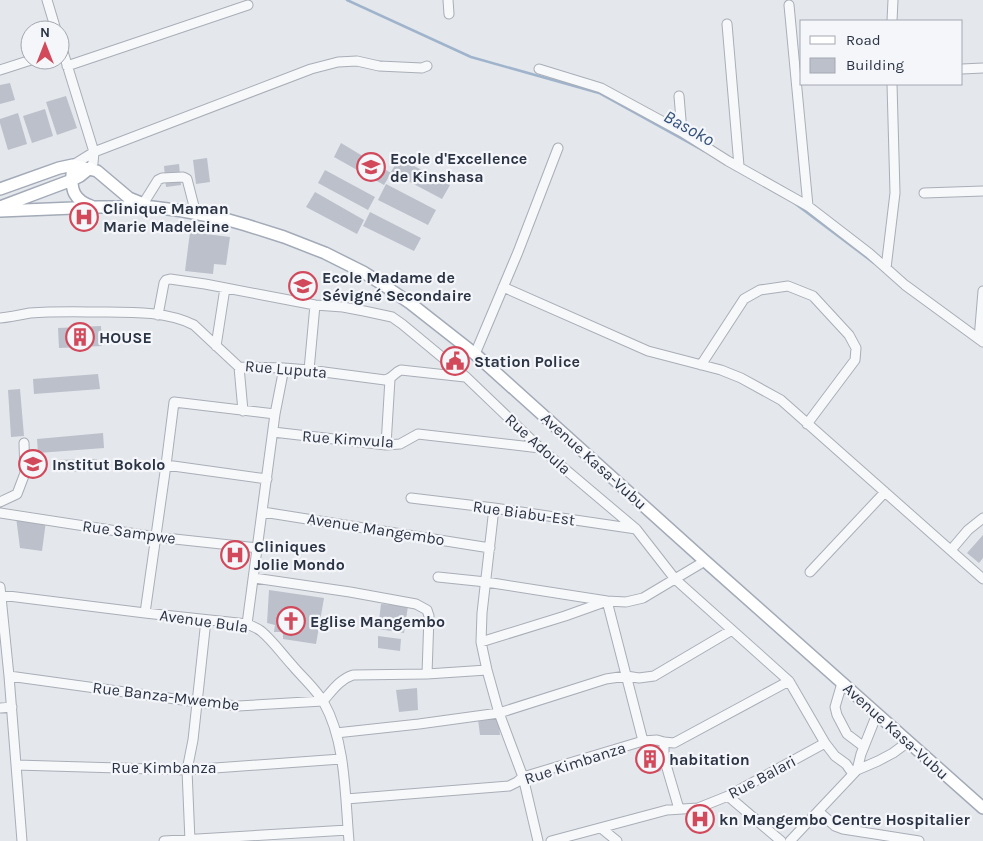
<svg xmlns="http://www.w3.org/2000/svg" width="983" height="841" viewBox="0 0 983 841" font-family="Karla,sans-serif">
<style>
.lines{fill:none;stroke-linecap:round;stroke-linejoin:round}
.stream{stroke:#9fb4cc;stroke-width:2.5}
.building{fill:#bbc0ca}
.minor-casing{stroke:#a9aeb7;stroke-width:11}
.major-casing{stroke:#a3abb8;stroke-width:14}
.minor{stroke:#f7f8fa;stroke-width:9}
.major{stroke:#fff;stroke-width:11}
.labels{text-anchor:middle;dominant-baseline:central;stroke-width:4.5;stroke-linejoin:round;paint-order:stroke}
.poi-label{font-size:16px;font-weight:bold;fill:#2b3445;stroke:#f4f6f9;text-anchor:start}
.street-label{font-size:16px;fill:#2b3445;stroke:#f4f6f9}
.water-label{font-size:18px;font-style:italic;fill:#34527a;stroke:#f4f6f9}
</style>
<rect width="100%" height="100%" fill="#e4e7ec"/>
<g class="lines">
<path class="stream" d="M347,0L471,57L599,93L704,151
M793,202L874,263"/>
</g>
<path class="building" d="M10,83L15,100L0,104V85Z
M66,96L77,128L57,135L46,102Z
M45,109L53,136L32,143L23,116Z
M18,113L27,144L8,150L0,123V119Z
M341,143L391,173L384,185L334,157Z
M207,158L210,182L196,184L193,160Z
M399,158L450,185L442,199L391,172Z
M179,164L181,185L166,187L164,166Z
M325,170L375,197L368,210L318,183Z
M386,184L436,210L428,225L378,200Z
M315,192L364,220L357,234L306,207Z
M370,212L421,238L414,251L363,226Z
M190,232L230,237L226,265L214,264L213,274L185,271Z
M101,326L102,346L59,348L58,328Z
M98,374L100,389L34,394L33,379Z
M20,389L24,436L11,437L8,390Z
M103,433L104,448L38,453L37,439Z
M97,459V471L53,472V460Z
M16,517L46,521L42,551L20,548Z
M983,535V558L979,563L967,553Z
M229,549L243,551L241,561L228,559Z
M269,590L324,598L316,644L283,639V632H274L275,625L267,623Z
M381,604L408,606L404,633L378,629Z
M378,636L401,639L400,651L378,648Z
M417,688L418,710L399,712L396,690Z
M478,719H495L499,724L500,735H480Z
M651,742L654,750L659,751L656,758L659,760L661,771L647,774L639,745Z"/>
<g class="lines">
<defs>
<path id="minor" d="M47,0L56,30
M448,0L449,14
M789,5L808,206
M892,21L893,0
M727,24L739,166
M60,42L94,152L311,69L338,62L357,61L379,66L422,68L427,66
M67,66L248,5
M539,69L601,88L682,132L728,161L808,206L869,253L905,285L983,342
M962,69L983,68
M0,70L31,60
M679,96L682,132
M73,165L94,152L93,163L90,168
M924,193L983,191
M143,204L158,180L162,178L183,177L187,179L196,214
M886,268L895,193L892,84
M503,287L648,351L721,370L741,378L781,400L983,579
M158,315L164,283L166,280L170,279L205,284L315,305L343,307L364,311L392,317L402,324L466,377L540,448L636,529L675,579L789,681L825,743L835,756L846,764L853,774
M0,318C10,317 20,315 30,313C56,311 82,312 107,312C135,312 169,312 194,325L239,367L284,368L309,370L385,380C394,378 393,373 401,370L465,377
M979,339L983,291
M216,346L225,288
M475,354L518,252L558,148
M701,365L744,299L760,290L788,286L813,296L849,335L856,348L855,360L807,424
M239,367L243,411
M309,370L315,305
M273,432L386,445L400,444L418,434L540,448
M386,445L390,379
M166,465L267,479
M411,498L494,508L636,529
M0,502L17,494L25,473L24,443
M494,508L482,613L481,642L487,670L499,713L523,777L538,841
M263,512L490,548
M0,513L156,537L258,548
M951,550L968,530L983,518
M810,572L885,492
M438,577L486,582L607,601L643,741
M254,578L350,592L416,604L427,610L429,616L427,674
M0,587L9,676L22,841
M0,595L145,613L247,624C252,626 257,628 261,631C272,640 282,654 292,665C301,676 317,690 324,703C346,742 345,797 349,841
M145,613L166,465L174,402L275,414
M247,624L275,414L284,368
M481,642L565,616L607,601L626,602L643,598L705,561
M9,676L197,702L238,706L323,701C332,691 340,679 353,675L427,674L487,670
M842,683L835,707L837,715L847,734L864,747
M0,708L12,707
M336,733L419,724L499,713L606,679L626,676L639,678L654,676L732,630
M664,742V758L679,809
M16,765L187,770L341,759
M857,770L861,754L877,714
M728,796L781,841
M346,799L509,786L517,782L523,777L643,741L657,740L664,742L674,743L789,681
M819,812L835,826L843,829L919,841
M601,828L617,841
M164,841L348,830
M190,841L187,770L193,740L206,620
M551,841L667,810L698,808L728,796L825,743
M790,841L857,770L878,761L893,753L908,742"/>
<path id="major" d="M72,174C71,190 74,200 91,206
M0,189L59,168L73,165L97,171L129,198L146,205
M0,207L72,180L80,176L90,168
M0,211L98,207H152L183,211L225,219L246,225L284,237L325,253L363,272L379,282L410,303L475,354L705,561L983,808"/>
</defs>
<use href="#minor" class="minor-casing"/>
<use href="#major" class="major-casing"/>
<use href="#minor" class="minor"/>
<use href="#major" class="major"/>
</g>
<defs>
<symbol id="school-ring" viewBox="-11 -11 22 22"><circle r="9.5" fill="#f4f6f9" stroke="#d1495b" stroke-width="1.5"/><path d="M0-5L7-2L0 1L-7-2ZM-4 1L0 2.5L4 1V4Q0 6-4 4Z" fill="#d1495b"/></symbol>
<symbol id="hospital-ring" viewBox="-11 -11 22 22"><circle r="9.5" fill="#f4f6f9" stroke="#d1495b" stroke-width="1.5"/><path d="M-5-5h3v3.5h4V-5h3V5h-3V1.5h-4V5h-3Z" fill="#d1495b"/></symbol>
<symbol id="building-ring" viewBox="-11 -11 22 22"><circle r="9.5" fill="#f4f6f9" stroke="#d1495b" stroke-width="1.5"/><path d="M-4-6H4V6H1V3H-1V6H-4ZM-2.5-4.3h1.7v1.8h-1.7ZM.8-4.3h1.7v1.8H.8ZM-2.5-1h1.7V.8h-1.7ZM.8-1h1.7V.8H.8Z" fill="#d1495b"/></symbol>
<symbol id="civic-ring" viewBox="-11 -11 22 22"><circle r="9.5" fill="#f4f6f9" stroke="#d1495b" stroke-width="1.5"/><path d="M-.6-6.5H3V-4.5H.6V-3L4-1V1h2V6H-6V1h2V-1L-.6-3ZM-1.2 2.5V6h2.4V2.5Z" fill="#d1495b"/></symbol>
<symbol id="church-ring" viewBox="-11 -11 22 22"><circle r="9.5" fill="#f4f6f9" stroke="#d1495b" stroke-width="1.5"/><path d="M-1.2-6h2.4v3.5h3.3v2.4h-3.3V6h-2.4V-.1h-3.3v-2.4h3.3Z" fill="#d1495b"/></symbol>
</defs>
<g fill-rule="evenodd">
<use href="#school-ring" x="355" y="151" width="32" height="32"/>
<use href="#hospital-ring" x="68" y="201" width="32" height="32"/>
<use href="#school-ring" x="287" y="270" width="32" height="32"/>
<use href="#building-ring" x="64" y="321" width="32" height="32"/>
<use href="#civic-ring" x="439" y="345" width="32" height="32"/>
<use href="#school-ring" x="17" y="448" width="32" height="32"/>
<use href="#hospital-ring" x="219" y="539" width="32" height="32"/>
<use href="#church-ring" x="275" y="605" width="32" height="32"/>
<use href="#building-ring" x="634" y="743" width="32" height="32"/>
<use href="#hospital-ring" x="684" y="803" width="32" height="32"/>
</g>
<g class="labels">
<g class="poi-label">
<text x="390" y="158">Ecole d'Excellence<tspan x="390" dy="18">de Kinshasa</tspan></text>
<text x="103" y="208">Clinique Maman<tspan x="103" dy="18">Marie Madeleine</tspan></text>
<text x="322" y="277">Ecole Madame de<tspan x="322" dy="18">Sévigné Secondaire</tspan></text>
<text x="99" y="337">HOUSE</text>
<text x="474" y="361">Station Police</text>
<text x="52" y="464">Institut Bokolo</text>
<text x="254" y="546">Cliniques<tspan x="254" dy="18">Jolie Mondo</tspan></text>
<text x="310" y="621">Eglise Mangembo</text>
<text x="669" y="759">habitation</text>
<text x="719" y="819">kn Mangembo Centre Hospitalier</text>
</g>
<g class="street-label">
<text transform="translate(286 369) rotate(5)">Rue Luputa</text>
<text transform="translate(348 439) rotate(4)">Rue Kimvula</text>
<text transform="translate(538 444) rotate(42)">Rue Adoula</text>
<text transform="translate(594 461) rotate(42)">Avenue Kasa-Vubu</text>
<text transform="translate(524 513) rotate(8)">Rue Biabu-Est</text>
<text transform="translate(376 529) rotate(9)">Avenue Mangembo</text>
<text transform="translate(129 532) rotate(8)">Rue Sampwe</text>
<text transform="translate(204 621) rotate(8)">Avenue Bula</text>
<text transform="translate(166 696) rotate(7)">Rue Banza-Mwembe</text>
<text transform="translate(896 731) rotate(42)">Avenue Kasa-Vubu</text>
<text transform="translate(575 763) rotate(-18)">Rue Kimbanza</text>
<text x="164" y="767">Rue Kimbanza</text>
<text transform="translate(762 777) rotate(-28)">Rue Balari</text>
</g>
<g class="water-label">
<text transform="translate(689 128) rotate(29)">Basoko</text>
</g>
</g>
<rect x="800" y="20" width="162" height="65" fill="#f4f6f9" stroke="#a4a8b1"/>
<rect x="810" y="36" width="25" height="8" fill="#ffffff" stroke="#a4a8b1"/>
<text x="846" y="45" font-size="15" fill="#2b3445">Road</text>
<rect x="810" y="58" width="25" height="15" fill="#bbc0ca" stroke="#a4a8b1"/>
<text x="846" y="70" font-size="15" fill="#2b3445">Building</text>
<g transform="translate(45 45)"><circle r="24" fill="#f4f6f9" stroke="#a4a8b1"/>
<path d="M0-4L9 19L0 12L-9 19Z" fill="#d1495b"/>
<text y="-8" font-size="14" font-weight="bold" text-anchor="middle" fill="#2b3445">N</text>
</g>
</svg>
